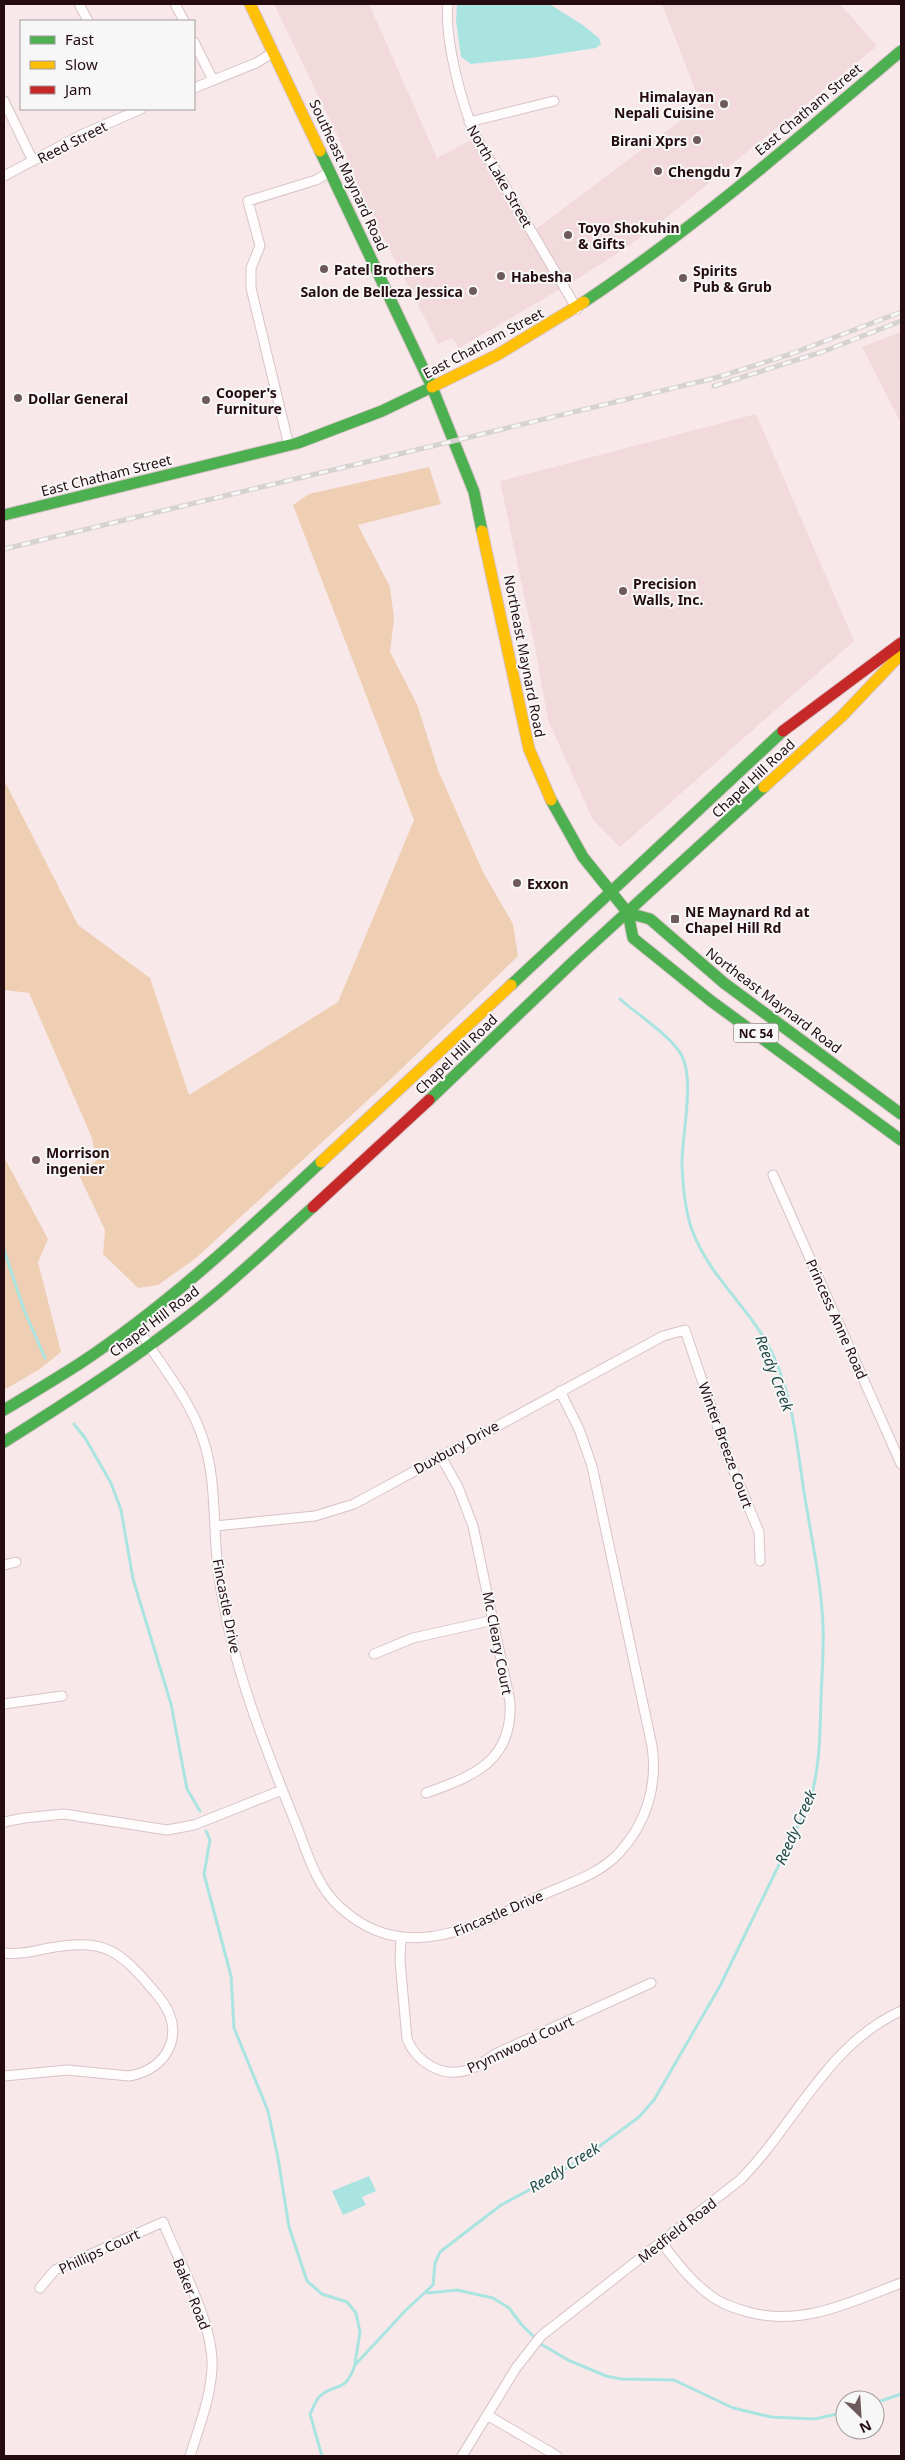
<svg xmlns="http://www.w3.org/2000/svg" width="905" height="2460" viewBox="0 0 905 2460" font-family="'Noto Sans',sans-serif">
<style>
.built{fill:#f2d9dc}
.green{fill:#efcfb4}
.water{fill:#aae4e1}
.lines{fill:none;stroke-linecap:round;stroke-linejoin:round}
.stream{stroke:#aae4e1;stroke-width:3}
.street-casing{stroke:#d8c3c6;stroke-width:11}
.fast-casing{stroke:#d8c3c6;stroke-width:13}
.slow-casing{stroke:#d8c3c6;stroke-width:13}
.jam-casing{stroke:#d8c3c6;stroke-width:13}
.street{stroke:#fefcfc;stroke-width:9}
.fast{stroke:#4caf50;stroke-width:11}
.slow{stroke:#ffc107;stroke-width:11}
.jam{stroke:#c62828;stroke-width:11}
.rail-casing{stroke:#d7d2d2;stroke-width:5}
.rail{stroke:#f7f7f7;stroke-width:3;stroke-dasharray:9;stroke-linecap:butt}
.poi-dot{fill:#6e595c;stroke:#f7f7f7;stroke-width:2}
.labels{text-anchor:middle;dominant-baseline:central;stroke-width:4;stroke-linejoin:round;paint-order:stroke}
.shield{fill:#f7f7f7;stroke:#635255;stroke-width:1}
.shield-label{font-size:12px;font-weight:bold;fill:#240c10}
.poi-label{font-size:14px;font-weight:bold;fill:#240c10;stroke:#f7f7f7;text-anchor:start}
.street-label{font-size:14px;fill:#240c10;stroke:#f7f7f7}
.water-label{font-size:15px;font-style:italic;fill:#1f4946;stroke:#f7f7f7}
</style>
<rect width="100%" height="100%" fill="#f8e8ea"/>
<path class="built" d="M274,4H369L437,158L471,140L528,235L701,105L662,4H840L877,46L666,218L627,247L576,280L459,348L452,338L438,344L364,200L341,143Z
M901,332V423L862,347Z
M756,414L854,641L620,847L593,820L548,720L534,642L500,481Z"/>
<path class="green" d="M429,467L441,504L358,525L390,587L394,618L390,652L417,704L438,770L483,872L513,924L518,956L394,1076L196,1258L158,1285L138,1288L103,1254L105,1230L78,1173L96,1161L92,1138L29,993L4,990V780L78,925L150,978L189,1095L338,1002L414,820L293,505L309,494Z
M4,1157L48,1239L38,1262L61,1352L40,1369L4,1390Z"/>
<path class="water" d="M457,4H549L583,25L599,38L601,44L596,48L531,58L471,64L461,57L456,21Z
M369,2176L376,2191L362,2197L366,2205L343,2215L332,2191Z"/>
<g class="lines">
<path class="stream" d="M4,1250L24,1310L45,1358
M74,1424L85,1438L111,1483L121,1510L133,1579L171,1704L187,1789L200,1811
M206,1831L210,1840L204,1874L231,1976L234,2028L268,2111L278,2158L289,2227L307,2281L322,2294L347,2302L356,2313L360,2332L355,2363
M428,2293L457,2290L493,2298L509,2308L521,2324L541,2344L568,2360L606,2376L621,2379L674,2380L733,2408L771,2417L815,2419L845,2412
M875,2403L901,2394
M322,2456L310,2414C313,2409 316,2399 320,2396C336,2382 345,2394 355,2365L406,2310L433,2285L435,2263L440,2252L501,2205L546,2181L589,2154L639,2117L654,2100L720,1986L810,1801C820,1767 820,1734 821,1698C822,1674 824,1649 823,1625C821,1580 811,1536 804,1492C797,1446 793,1399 774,1357C753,1310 710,1279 692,1230C685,1211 683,1187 682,1166C681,1136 697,1076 679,1051C664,1031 639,1016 620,999"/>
<defs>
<path id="street" d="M79,4L88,21
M175,4L184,21
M448,4C444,39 462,105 476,137L577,309
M194,42L213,80
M194,88L256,63L274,52
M4,101L33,161
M469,122L554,101
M4,176L81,135L141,109
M289,446L251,288V268L260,246L248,201L316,180L330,172
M773,1175L901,1464
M135,1323C156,1360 188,1395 202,1436C218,1480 212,1531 219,1577C231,1662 264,1745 296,1824C307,1852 316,1886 340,1907C404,1967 474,1926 540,1896C566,1884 599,1875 619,1853C646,1824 658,1786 652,1746L592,1466L579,1429L560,1391
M215,1526L315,1516L354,1504L663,1336L685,1330L728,1457L759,1532L760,1561
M4,1565L16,1562
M374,1654L413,1638L494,1620
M4,1704L62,1696
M426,1793C474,1776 513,1761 510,1702L473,1526L458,1487L440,1455
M4,1822L24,1818L64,1814L167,1830L194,1825L282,1790
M401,1938L400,1961L407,2039C417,2063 442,2078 468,2070C478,2067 487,2060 495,2054L651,1983
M4,1953C19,1955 34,1951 49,1948C105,1938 119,1950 154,1991C167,2006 177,2022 171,2043C165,2062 148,2073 129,2076L67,2070L4,2076
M661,2242C676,2261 690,2281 710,2295C721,2304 735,2308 748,2312C802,2327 851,2302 901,2283
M40,2288L55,2270L163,2222C179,2262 214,2324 212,2367C211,2397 199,2427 190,2456
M487,2415L557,2456
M462,2456L516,2368L541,2336L740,2180C795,2125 826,2045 901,2011"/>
<path id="fast" d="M320,151L432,387L474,492L482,531
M584,302C696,227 798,138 901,51
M4,515L298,443L382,411L432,387
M551,800L583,857L628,913L633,938L711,1001L901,1140
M628,913L650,919L724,983L901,1114
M511,985L783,731
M429,1100L576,959L764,787
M4,1410C29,1395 54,1380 79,1364C164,1308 246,1232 321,1162
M4,1442C77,1396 150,1349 216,1294C249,1266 281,1236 313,1207"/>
<path id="slow" d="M250,4L320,151
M432,387L497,355L584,302
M482,531L529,749L551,800
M764,787L842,716L901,654
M321,1162L511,985"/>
<path id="jam" d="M783,731L901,643
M313,1207L429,1100"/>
</defs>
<use href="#street" class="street-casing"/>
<use href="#fast" class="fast-casing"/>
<use href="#slow" class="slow-casing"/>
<use href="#jam" class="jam-casing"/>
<use href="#street" class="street"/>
<use href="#fast" class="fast"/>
<use href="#slow" class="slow"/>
<use href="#jam" class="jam"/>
<defs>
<path id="rail" d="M714,386L822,352L901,321
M4,549L715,378L791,354L901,312"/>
</defs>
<use href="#rail" class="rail-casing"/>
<use href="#rail" class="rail"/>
</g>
<g class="poi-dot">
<circle cx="724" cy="104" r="5"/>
<circle cx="697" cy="140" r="5"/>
<circle cx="658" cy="171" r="5"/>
<circle cx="568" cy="235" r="5"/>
<circle cx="324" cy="269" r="5"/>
<circle cx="501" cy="276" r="5"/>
<circle cx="683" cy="278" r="5"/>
<circle cx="473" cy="291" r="5"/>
<circle cx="18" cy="398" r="5"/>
<circle cx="206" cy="400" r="5"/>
<circle cx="623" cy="591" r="5"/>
<circle cx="517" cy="883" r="5"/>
<rect x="670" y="914" width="10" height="10" rx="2.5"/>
<circle cx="36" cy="1160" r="5"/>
</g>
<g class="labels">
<rect class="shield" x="733.5" y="1023.5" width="45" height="19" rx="4"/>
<g class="shield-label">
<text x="756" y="1033">NC 54</text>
</g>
<g class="poi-label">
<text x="714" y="96" text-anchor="end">Himalayan<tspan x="714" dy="16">Nepali Cuisine</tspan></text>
<text x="687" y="140" text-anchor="end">Birani Xprs</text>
<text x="668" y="171">Chengdu 7</text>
<text x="578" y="227">Toyo Shokuhin<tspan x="578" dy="16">&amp; Gifts</tspan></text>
<text x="334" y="269">Patel Brothers</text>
<text x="693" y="270">Spirits<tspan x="693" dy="16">Pub &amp; Grub</tspan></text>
<text x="511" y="276">Habesha</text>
<text x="463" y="291" text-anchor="end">Salon de Belleza Jessica</text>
<text x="216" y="392">Cooper's<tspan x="216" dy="16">Furniture</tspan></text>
<text x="28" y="398">Dollar General</text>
<text x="633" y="583">Precision<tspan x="633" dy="16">Walls, Inc.</tspan></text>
<text x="527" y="883">Exxon</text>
<text x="685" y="911">NE Maynard Rd at<tspan x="685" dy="16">Chapel Hill Rd</tspan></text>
<text x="46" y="1152">Morrison<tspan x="46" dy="16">ingenier</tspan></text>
</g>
<g class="street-label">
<text transform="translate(808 109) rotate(-40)">East Chatham Street</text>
<text transform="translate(72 142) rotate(-27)">Reed Street</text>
<text transform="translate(349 175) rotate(65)">Southeast Maynard Road</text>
<text transform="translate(500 176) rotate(60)">North Lake Street</text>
<text transform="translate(483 343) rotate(-28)">East Chatham Street</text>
<text transform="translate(106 475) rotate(-14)">East Chatham Street</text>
<text transform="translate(525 656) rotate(79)">Northeast Maynard Road</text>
<text transform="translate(753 778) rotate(-43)">Chapel Hill Road</text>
<text transform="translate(774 1000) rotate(37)">Northeast Maynard Road</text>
<text transform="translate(456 1054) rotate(-44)">Chapel Hill Road</text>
<text transform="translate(837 1319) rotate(66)">Princess Anne Road</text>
<text transform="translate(154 1321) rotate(-37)">Chapel Hill Road</text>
<text transform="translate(726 1445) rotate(70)">Winter Breeze Court</text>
<text transform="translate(456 1447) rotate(-29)">Duxbury Drive</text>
<text transform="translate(227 1606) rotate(79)">Fincastle Drive</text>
<text transform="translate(498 1643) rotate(79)">Mc Cleary Court</text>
<text transform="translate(498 1913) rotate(-23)">Fincastle Drive</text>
<text transform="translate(520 2044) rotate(-25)">Prynnwood Court</text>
<text transform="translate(677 2230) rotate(-38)">Medfield Road</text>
<text transform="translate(99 2251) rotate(-25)">Phillips Court</text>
<text transform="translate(192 2294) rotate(68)">Baker Road</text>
</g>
<g class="water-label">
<text transform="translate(775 1373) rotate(69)">Reedy Creek</text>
<text transform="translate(795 1827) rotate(-66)">Reedy Creek</text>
<text transform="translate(564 2167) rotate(-32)">Reedy Creek</text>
</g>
</g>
<rect width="905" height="2460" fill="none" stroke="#240c10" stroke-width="10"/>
<rect x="20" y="20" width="175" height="90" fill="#f7f7f7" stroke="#a3999b"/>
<rect x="30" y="36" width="25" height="8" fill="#4caf50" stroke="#a3999b"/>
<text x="65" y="45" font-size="15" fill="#240c10">Fast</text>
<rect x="30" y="61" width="25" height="8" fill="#ffc107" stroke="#a3999b"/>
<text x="65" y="70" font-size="15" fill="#240c10">Slow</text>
<rect x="30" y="86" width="25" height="8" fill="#c62828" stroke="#a3999b"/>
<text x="65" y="95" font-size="15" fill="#240c10">Jam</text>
<g transform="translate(860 2415) rotate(155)"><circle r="24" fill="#f7f7f7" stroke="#a3999b"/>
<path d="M0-4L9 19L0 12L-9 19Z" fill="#6e595c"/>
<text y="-8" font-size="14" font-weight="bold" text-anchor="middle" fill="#240c10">N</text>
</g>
</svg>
